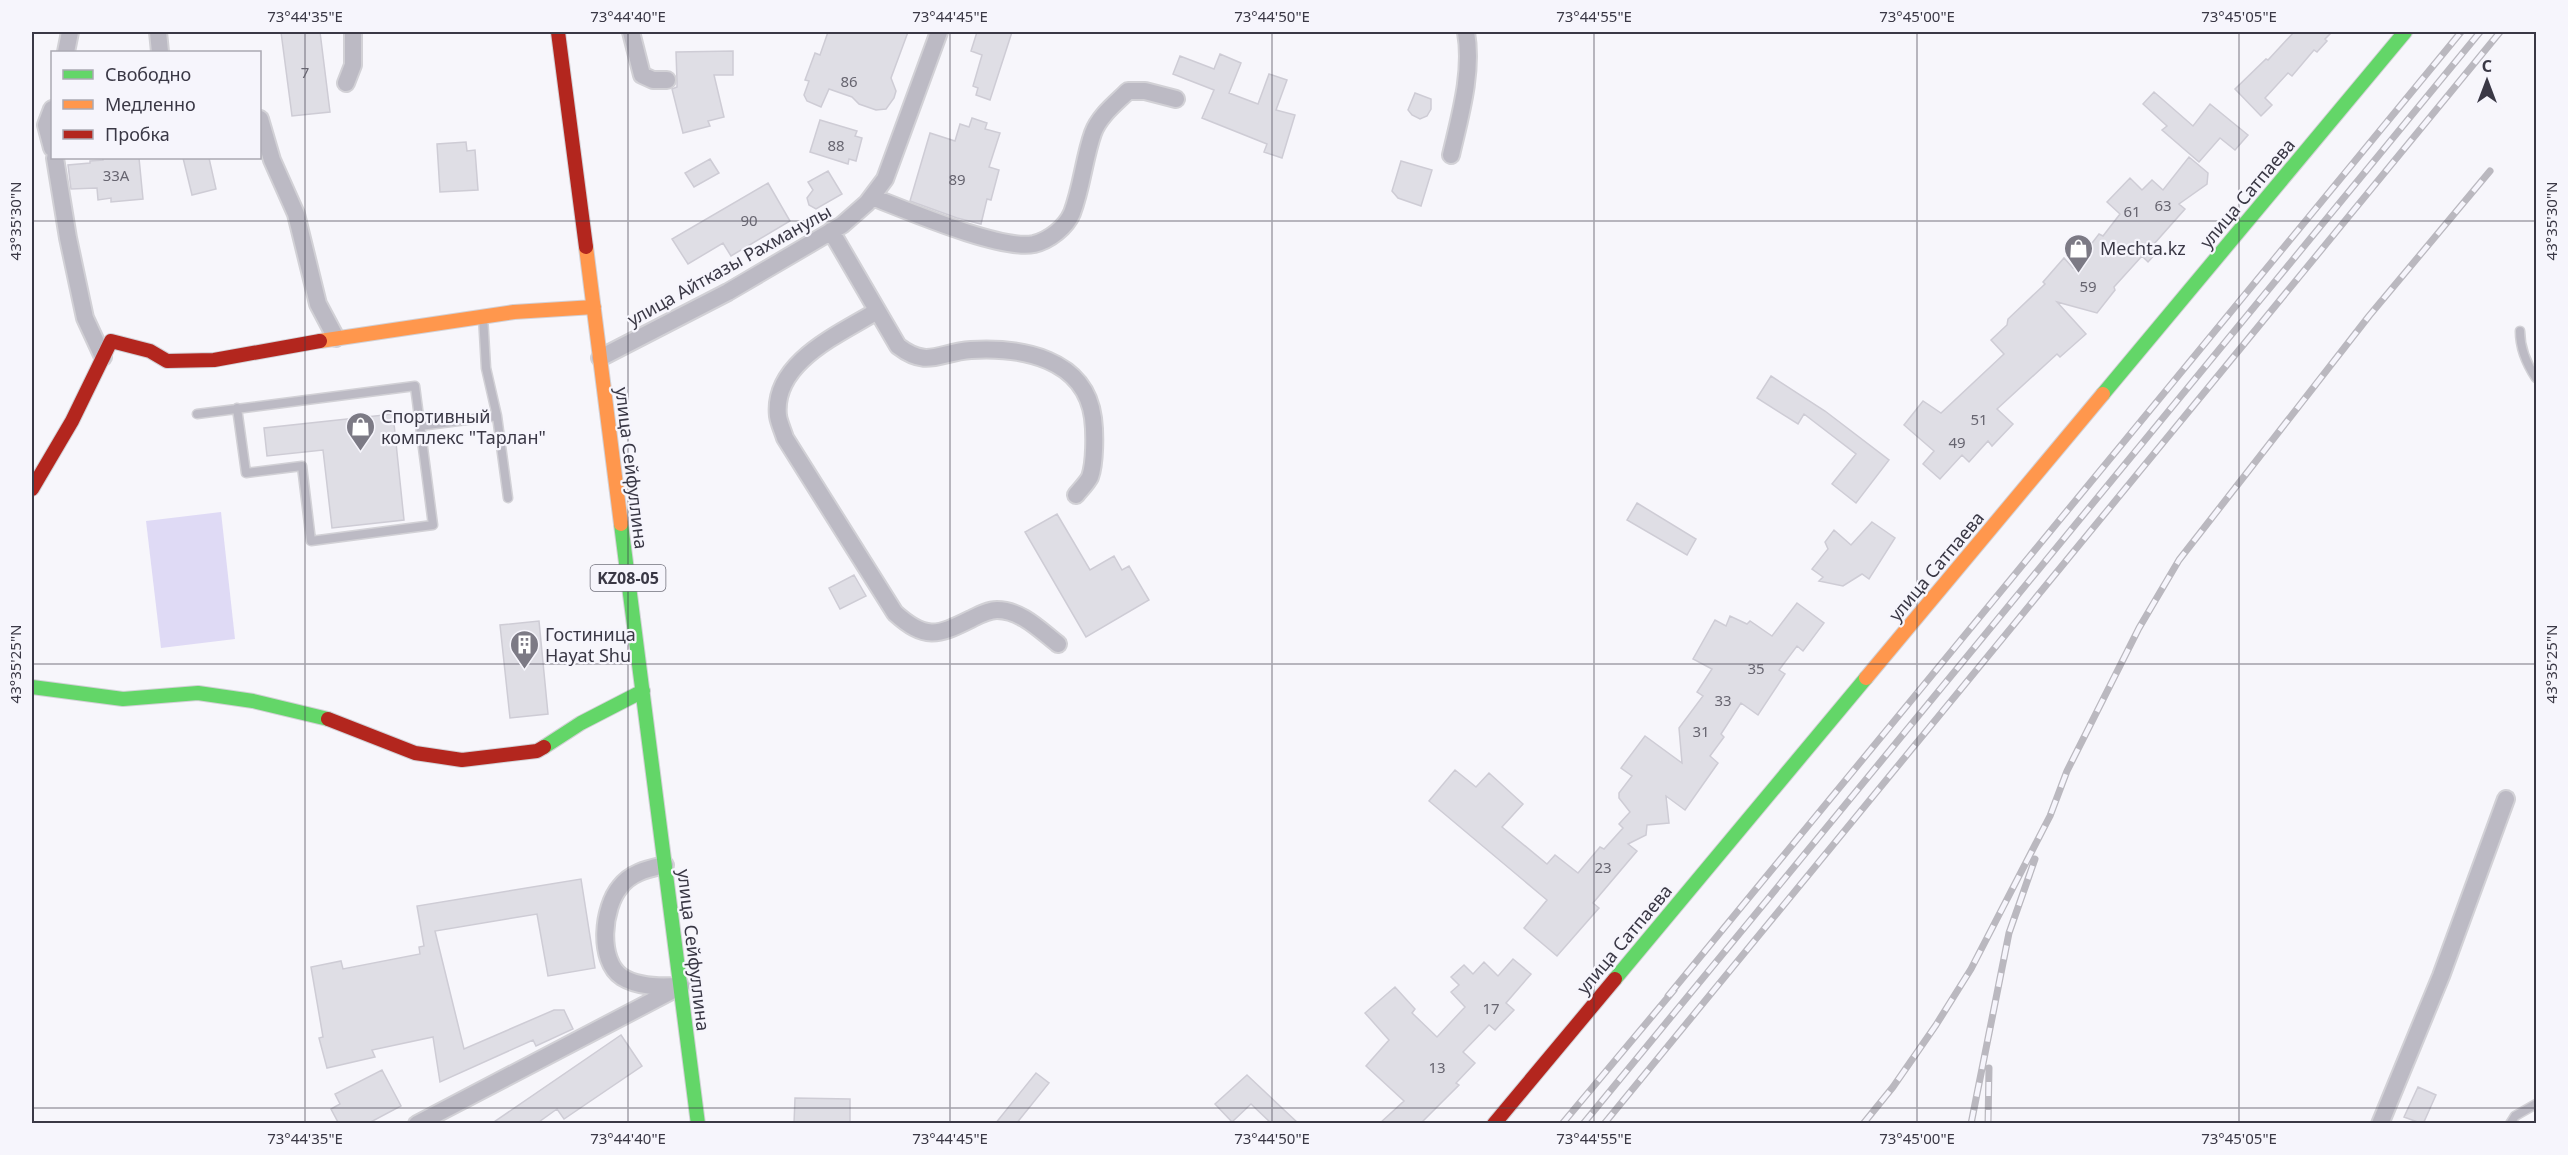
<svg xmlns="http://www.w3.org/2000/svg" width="2568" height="1155" viewBox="0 0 2568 1155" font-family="'Noto Sans',sans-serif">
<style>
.green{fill:#dfdaf5}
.building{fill:#dfdee5;stroke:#ceccd5;stroke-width:1.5}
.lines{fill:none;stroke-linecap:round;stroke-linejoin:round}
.lane-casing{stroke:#d2d1d6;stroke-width:11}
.street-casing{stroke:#d2d1d6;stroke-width:20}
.fast-casing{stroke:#d2d1d6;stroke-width:16}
.slow-casing{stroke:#d2d1d6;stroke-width:16}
.jam-casing{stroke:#d2d1d6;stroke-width:16}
.lane{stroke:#bcbac4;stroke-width:8}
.street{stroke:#bcbac4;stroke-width:16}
.fast{stroke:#63d668;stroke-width:14}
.slow{stroke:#ff974d;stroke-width:14}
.jam{stroke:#b3261e;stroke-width:14}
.rail-casing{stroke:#bab8bf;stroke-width:7}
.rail{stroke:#f6f5fc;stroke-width:4.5;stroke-dasharray:14;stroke-linecap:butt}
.ticks{fill:none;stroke:#3a3845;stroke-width:1.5;stroke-opacity:0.45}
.labels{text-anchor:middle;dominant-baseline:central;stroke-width:4.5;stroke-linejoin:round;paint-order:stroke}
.number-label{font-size:15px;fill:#676570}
.shield{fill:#f6f5fc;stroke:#72717c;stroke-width:1.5}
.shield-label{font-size:16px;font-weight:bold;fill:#3a3845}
.street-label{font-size:18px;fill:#3a3845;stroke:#f6f5fc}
.poi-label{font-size:18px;fill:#3a3845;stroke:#f6f5fc;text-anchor:start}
.neatline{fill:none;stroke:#3a3845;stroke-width:2}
.ticks-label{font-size:15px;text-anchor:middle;fill:#3a3845}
</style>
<rect width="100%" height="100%" fill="#f7f6fb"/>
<path class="green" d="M221,512L235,639L161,648L146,521Z"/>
<path class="building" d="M281,32H320L330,112L292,116Z
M828,32H908L891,78L896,91L894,98L886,109L876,110L859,104L852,97L829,89L821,107L807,101L804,95L809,81L805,80L815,53L820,55Z
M977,32H1012L990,100L976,95L978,88L973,86L982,55L971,51Z
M2294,32H2332L2325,39L2327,41L2317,52L2314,50L2292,76L2288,73L2265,98L2272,105L2261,116L2235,89L2266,59L2268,60Z
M733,51V75H714L724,117L708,121L710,126L683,133L672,89L677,87V81L676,52Z
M1220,54L1241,63L1229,93L1258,104L1269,74L1287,80L1276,110L1295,115L1282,158L1264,152L1267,144L1202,118L1214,90L1173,74L1180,56L1214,69Z
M2154,92L2193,126L2210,104L2248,135L2235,150L2220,138L2199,162L2162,130L2167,126L2143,104Z
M1415,93L1431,99V109L1427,116L1420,119L1412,115L1408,110Z
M972,118L987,123L985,129L1000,133L989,167L999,170L991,200L987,199L981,224L957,218L910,201L930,133L955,141L960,124L969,127Z
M820,120L857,131L855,136L862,138L856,161L849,159L848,164L810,152Z
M466,142L467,151L475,150L478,190L440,192L437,144Z
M2189,157L2208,173L2207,184L2179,204L2185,209L2154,244L2160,249L2148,262L2142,256L2114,287L2115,290L2097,313L2057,302L2086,334L2060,357L2057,354L1997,409L2013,424L1992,446L1988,441L1969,462L1962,455L1940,479L1923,464L1934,451L1904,425L1923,401L1941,413L2004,354L1991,340L2007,325L2008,319L2045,284L2043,282L2064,258L2073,268L2099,234L2103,236L2120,214L2107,202L2130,178L2142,190L2152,180L2163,190Z
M103,158H139L143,199L111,202V198L98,200L97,188L71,189L68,165L90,163V161L103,160Z
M183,158H209L216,189L192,195Z
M710,159L719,173L694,187L685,173Z
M1401,161L1432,170L1421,206L1398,198L1392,191Z
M828,171L842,194L816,209L809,205L807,198L813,190L808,182Z
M768,183L790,221L731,256L723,243L688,264L672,239Z
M1771,376L1825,411L1889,460L1856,503L1832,484L1856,454L1804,414L1798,424L1757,398Z
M393,414L404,520L332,528L323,450L267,456L264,428Z
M1637,503L1696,539L1687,555L1627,520Z
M1057,514L1090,570L1114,556L1122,570L1129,566L1149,600L1086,637L1025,532Z
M1872,522L1895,538L1869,579L1862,574L1843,586L1819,581L1823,577L1812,569L1828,549L1825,542L1834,530L1851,545Z
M854,575L866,596L840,609L829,588Z
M1797,603L1824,623L1803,651L1797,646L1779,670L1785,674L1758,715L1741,703L1721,734L1724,737L1710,756L1718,763L1685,810L1666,796L1669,823L1647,825L1646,835L1628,844L1637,851L1593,903L1599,908L1557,956L1524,928L1547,900L1429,801L1455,770L1476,787L1489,773L1523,804L1502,827L1547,864L1555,855L1578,873L1600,847L1604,849L1623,828L1619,824L1630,812L1619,798V793L1632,776L1621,768L1645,736L1682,763L1679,728L1703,696L1697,692L1712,669L1693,659L1715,620L1726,626L1730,616L1747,624L1750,621L1772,636Z
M539,621L548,714L510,718L500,625Z
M581,879L595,968L548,976L537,914L435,931L464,1049L554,1010H564L573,1029L536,1046L533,1040L440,1082L433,1037L372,1050L375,1057L327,1068L319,1038L323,1037L311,967L341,961L343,969L420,954L419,947L424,946L417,906Z
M1513,959L1531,974L1506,1003L1514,1010L1495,1030L1489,1025L1463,1052L1475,1063L1456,1083L1459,1085L1420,1124H1379L1404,1101L1366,1066L1389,1040L1365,1013L1395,987L1415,1009L1412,1013L1437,1037L1465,1007L1451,992L1459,985L1451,977L1464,965L1473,974L1484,962L1498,976Z
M621,1035L642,1066L564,1119L557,1109L536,1124H491Z
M382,1070L401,1106L367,1124H339L331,1109L340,1104L335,1094Z
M1036,1073L1049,1083L1016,1124H995Z
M1247,1075L1299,1124H1272L1251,1104L1232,1122L1215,1104Z
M2418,1087L2436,1095L2423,1124L2404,1117Z
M795,1098L850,1099V1124H794Z"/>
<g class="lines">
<defs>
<path id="lane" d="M483,316L486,368L497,416L508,498
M2520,331C2520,349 2526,363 2536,378
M197,414L415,386L433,525L311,541L302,466L246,473L237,408
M420,426L497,416
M2510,1124L2515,1116L2536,1104"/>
<path id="street" d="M158,32L160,52
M631,32L642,75L653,80H667
M66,52L70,32
M346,83L353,65V32
M52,109L46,125L52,148
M260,119L272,160L296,214L318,304L336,338
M1451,155C1460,116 1473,72 1466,32
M55,158L68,238L85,318L103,357
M872,197C906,210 1001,251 1034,244C1050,240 1066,227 1072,213C1082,187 1084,158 1093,133C1099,116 1116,103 1128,91H1145L1176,99
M831,231L898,346C928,369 939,352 971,350C1021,347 1085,358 1093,418C1095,433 1095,463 1090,477C1087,483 1080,490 1076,495
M877,311C840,334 772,362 778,416C779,423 783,431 785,438L895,613C925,640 937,636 971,619C979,615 988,610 997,610C1021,610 1040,630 1058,644
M600,358L728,292L842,225L867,203L885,179L939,32
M665,865C648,869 631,872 620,887C603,907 597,960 622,977C638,987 659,987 677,986
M417,1124L681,986
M2380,1124L2441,976L2506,799"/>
<path id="fast" d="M2103,394L2405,32
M621,524L698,1124
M32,687L123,699L198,693L253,701L328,719
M544,747L581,723L643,691
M1615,979L1866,678"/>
<path id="slow" d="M586,247L621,524
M320,341L514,312L594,307
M1866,678L2103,394"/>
<path id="jam" d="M558,32L586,247
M32,489L72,421L111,341L150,351L167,361L214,360L320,341
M328,719L415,753L462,760L537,751L544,747
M1494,1124L1615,979"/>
</defs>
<use href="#lane" class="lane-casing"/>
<use href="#street" class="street-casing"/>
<use href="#fast" class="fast-casing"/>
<use href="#slow" class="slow-casing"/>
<use href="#jam" class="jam-casing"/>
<use href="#lane" class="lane"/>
<use href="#street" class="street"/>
<use href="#fast" class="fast"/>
<use href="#slow" class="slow"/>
<use href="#jam" class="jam"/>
<defs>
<path id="rail" d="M1668,996L2461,32
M1562,1124L1674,990
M1583,1124L2480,32
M1604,1124L2500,32
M1863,1124L1893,1087L1936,1025L1971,969L2050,816L2067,771L2139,628L2179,560L2369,316L2490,171
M1971,1124L2009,933L2035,859
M1988,1124L1989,1068"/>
</defs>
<use href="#rail" class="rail-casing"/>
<use href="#rail" class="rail"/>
</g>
<path class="ticks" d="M305,32V1124M628,32V1124M950,32V1124M1272,32V1124M1594,32V1124M1917,32V1124M2239,32V1124M32,221H2536M32,664H2536M32,1108H2536"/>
<defs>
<symbol id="shop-pin" viewBox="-11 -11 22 30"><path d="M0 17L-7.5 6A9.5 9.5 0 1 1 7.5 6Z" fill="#7c7a85" stroke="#f6f5fc"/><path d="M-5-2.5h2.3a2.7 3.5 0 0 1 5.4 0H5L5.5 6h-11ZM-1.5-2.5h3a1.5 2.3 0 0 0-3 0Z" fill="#fff"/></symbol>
<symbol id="building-pin" viewBox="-11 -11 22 30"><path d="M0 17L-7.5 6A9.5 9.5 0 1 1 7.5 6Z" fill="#7c7a85" stroke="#f6f5fc"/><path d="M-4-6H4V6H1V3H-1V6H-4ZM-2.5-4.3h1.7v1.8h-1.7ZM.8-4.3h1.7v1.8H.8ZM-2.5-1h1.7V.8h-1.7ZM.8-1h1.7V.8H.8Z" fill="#fff"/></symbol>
</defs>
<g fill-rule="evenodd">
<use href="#shop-pin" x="2062" y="232" width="33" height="45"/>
<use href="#shop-pin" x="344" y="410" width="33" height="45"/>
<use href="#building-pin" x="508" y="628" width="33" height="45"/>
</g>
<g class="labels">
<g class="number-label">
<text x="305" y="72">7</text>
<text x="849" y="81">86</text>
<text x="836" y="145">88</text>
<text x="116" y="175">33А</text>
<text x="957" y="179">89</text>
<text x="2163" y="205">63</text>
<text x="2132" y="211">61</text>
<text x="749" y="220">90</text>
<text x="2088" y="286">59</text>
<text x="1979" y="419">51</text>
<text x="1957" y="442">49</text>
<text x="1756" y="668">35</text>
<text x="1723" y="700">33</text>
<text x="1701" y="731">31</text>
<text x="1603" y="867">23</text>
<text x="1491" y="1008">17</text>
<text x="1437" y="1067">13</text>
</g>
<rect class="shield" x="590.5" y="565" width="75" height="26" rx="4.5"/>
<g class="shield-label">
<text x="628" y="578">KZ08-05</text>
</g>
<g class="street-label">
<text transform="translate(2247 193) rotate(-50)">улица Сатпаева</text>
<text transform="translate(729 265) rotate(-29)">улица Айтказы Рахманулы</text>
<text transform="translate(632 468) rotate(83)">улица Сейфуллина</text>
<text transform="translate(1936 566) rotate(-50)">улица Сатпаева</text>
<text transform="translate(1624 939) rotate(-50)">улица Сатпаева</text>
<text transform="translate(694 950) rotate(83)">улица Сейфуллина</text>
</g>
<g class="poi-label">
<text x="2100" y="248">Mechta.kz</text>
<text x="381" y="416">Спортивный<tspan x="381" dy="21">комплекс "Тарлан"</tspan></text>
<text x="545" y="634">Гостиница<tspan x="545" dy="21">Hayat Shu</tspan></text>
</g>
</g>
<rect width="2568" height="1155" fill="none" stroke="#f6f5fc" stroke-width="66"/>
<rect x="51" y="51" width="210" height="108" fill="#f6f5fc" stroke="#aba9b3" stroke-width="1.5"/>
<rect x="63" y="70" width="30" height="9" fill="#63d668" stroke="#aba9b3" stroke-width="1.5"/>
<text x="105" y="81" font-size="18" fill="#3a3845">Свободно</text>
<rect x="63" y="100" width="30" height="9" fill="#ff974d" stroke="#aba9b3" stroke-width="1.5"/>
<text x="105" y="111" font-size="18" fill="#3a3845">Медленно</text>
<rect x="63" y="130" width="30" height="9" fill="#b3261e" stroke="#aba9b3" stroke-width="1.5"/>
<text x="105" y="141" font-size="18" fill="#3a3845">Пробка</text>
<g transform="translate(2487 81)" stroke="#f6f5fc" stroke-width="4.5" paint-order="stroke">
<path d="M0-4.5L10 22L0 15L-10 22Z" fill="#3a3845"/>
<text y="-9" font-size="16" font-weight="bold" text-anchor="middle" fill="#3a3845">С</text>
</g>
<rect x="33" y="33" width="2502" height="1089" class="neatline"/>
<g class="ticks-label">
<text x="305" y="22">73°44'35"E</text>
<text x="628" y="22">73°44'40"E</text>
<text x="950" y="22">73°44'45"E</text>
<text x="1272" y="22">73°44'50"E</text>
<text x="1594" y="22">73°44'55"E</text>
<text x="1917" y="22">73°45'00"E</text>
<text x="2239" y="22">73°45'05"E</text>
<text transform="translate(16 221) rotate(-90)" y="5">43°35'30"N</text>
<text transform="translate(2552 221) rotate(-90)" y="5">43°35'30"N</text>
<text transform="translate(16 664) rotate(-90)" y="5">43°35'25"N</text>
<text transform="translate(2552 664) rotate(-90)" y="5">43°35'25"N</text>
<text x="305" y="1144">73°44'35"E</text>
<text x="628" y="1144">73°44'40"E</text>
<text x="950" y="1144">73°44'45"E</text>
<text x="1272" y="1144">73°44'50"E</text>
<text x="1594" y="1144">73°44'55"E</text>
<text x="1917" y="1144">73°45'00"E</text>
<text x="2239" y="1144">73°45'05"E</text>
</g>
</svg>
